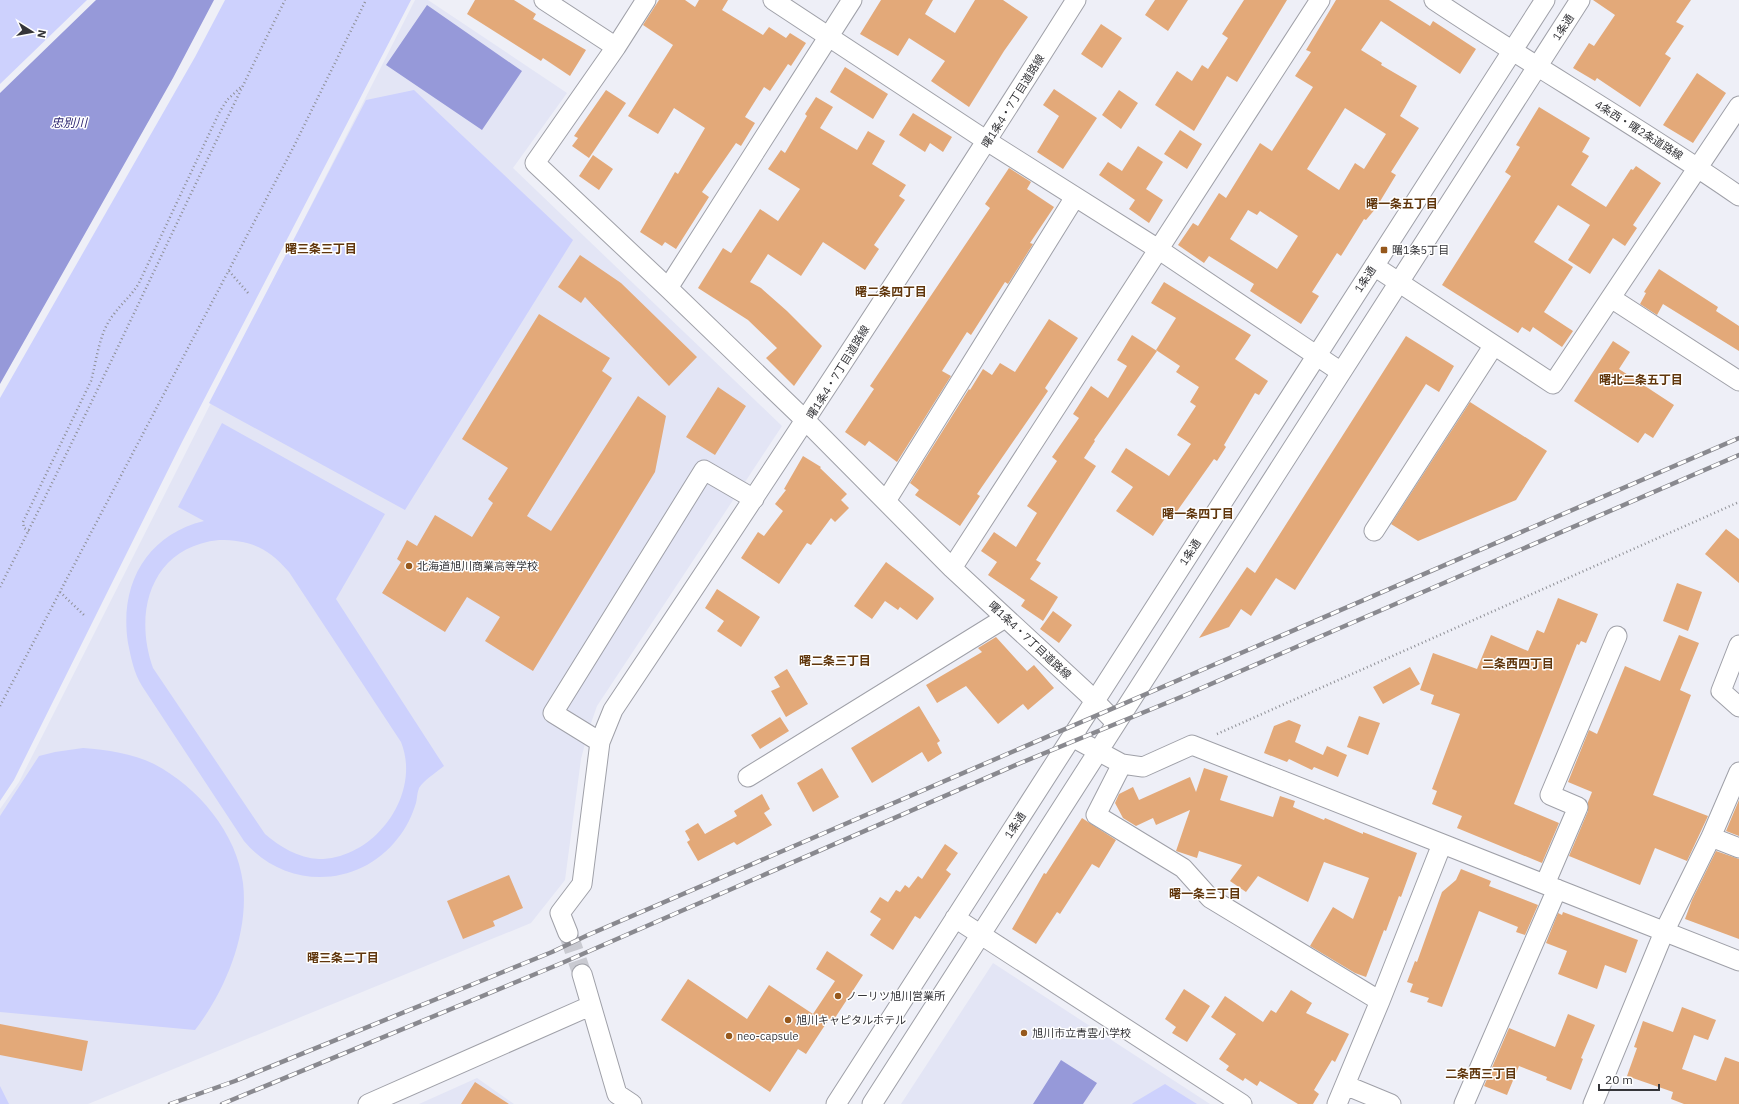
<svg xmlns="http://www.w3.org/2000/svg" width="1739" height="1104" viewBox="0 0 1739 1104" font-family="'IBM Plex Sans','Noto Sans JP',sans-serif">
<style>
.built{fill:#e3e5f5}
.green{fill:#cdd1fd;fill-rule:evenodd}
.water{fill:#9699d9}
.building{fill:#e3a979;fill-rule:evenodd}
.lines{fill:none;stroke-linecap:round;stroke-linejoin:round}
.minor-tunnel{stroke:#c9cad1;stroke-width:19;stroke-dasharray:19 10;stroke-linecap:butt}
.minor-casing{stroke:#9fa0a8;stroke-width:21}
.path{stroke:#8e8f95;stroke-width:2.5;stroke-dasharray:1 3;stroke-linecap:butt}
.minor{stroke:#fff;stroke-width:19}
.rail-casing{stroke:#89898f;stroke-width:4.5}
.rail{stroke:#fff;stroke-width:3;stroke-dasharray:9;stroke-linecap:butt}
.poi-dot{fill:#96581c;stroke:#fff;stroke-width:1.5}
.labels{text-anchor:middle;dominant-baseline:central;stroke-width:3;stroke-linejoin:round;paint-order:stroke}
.street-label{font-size:11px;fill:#353539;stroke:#fff}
.poi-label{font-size:11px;fill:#353539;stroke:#fff;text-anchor:start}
.water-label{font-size:12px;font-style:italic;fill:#2d2671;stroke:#fff}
.neighbourhood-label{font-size:12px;font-weight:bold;fill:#60360c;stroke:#fff}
</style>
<rect width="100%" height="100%" fill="#eeeff7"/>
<path class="built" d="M415,0H428L567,93L513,168L782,426L597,706L589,729L581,759L565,880L531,923L88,1104H0V809L19,782Z
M993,963L1210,1104H901Z
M477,1078L514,1104H419Z"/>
<path class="green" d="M0,0H87L0,84Z
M225,0H411L182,442L14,780L0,801V398L195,57Z
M414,90L573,240L405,510L209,403L366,100Z
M222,423L385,514L336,599L444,766C437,772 424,780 419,788C417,793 417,799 416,803C412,816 406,828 398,838C359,889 285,890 244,841L142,686C134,673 131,658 128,643C119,585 146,535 204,521L178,507ZM219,540C251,540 268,548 289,572L401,742C422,794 375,859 319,859C298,858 280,847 265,834L153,668C133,612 151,547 219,540Z
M83,748C107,750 132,753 154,764C198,787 237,833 243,883C249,934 225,991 195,1030L0,1012V816L39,756L55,752Z
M1165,1084L1197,1104H1132L1133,1103Z
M0,1086L9,1104H0Z"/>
<path class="water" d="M96,0H214L173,78L0,384V93Z
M427,5L522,71L482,130L386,65Z
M1061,1060L1097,1083L1083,1104H1033Z"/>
<path class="building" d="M475,0H514L536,14L533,19L586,50L570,76L543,58L541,61L467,14Z
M659,0H685L695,7L699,0H728L722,10L763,35L769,27L786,38L790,33L806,43L791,66L788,64L770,91L764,87L745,117L755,123L741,146L736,143L702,192L709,197L676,249L665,242L662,246L640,232L675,172L678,174L705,128L674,108L658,134L628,116L673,45L643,25Z
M881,0H933L925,14L955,33L975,0H1003L1028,17L1004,51L969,107L931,81L945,61L909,38L898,56L860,34Z
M1155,0H1188L1168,31L1145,15Z
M1244,0H1287L1237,82L1227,76L1194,131L1155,105L1177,71L1192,81L1202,65L1208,69L1228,38L1222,34Z
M1336,0H1389L1430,26L1433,21L1476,49L1460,74L1381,21L1361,50L1382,63L1381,65L1417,86L1400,116L1419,128L1391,172L1396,175L1376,208L1366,220L1364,219L1341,256L1337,253L1312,292L1319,296L1301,324L1250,291L1254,284L1209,256L1204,263L1178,245L1193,223L1198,226L1219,193L1226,198L1260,143L1272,151L1313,87L1295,76L1311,52L1306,50ZM1345,108L1386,134L1364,169L1355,163L1339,190L1307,169ZM1248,210L1257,215L1260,211L1298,236L1277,269L1230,239Z
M1593,0H1691L1676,22L1684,26L1665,54L1671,58L1640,107L1597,78L1595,81L1573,68L1589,43L1594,46L1615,15Z
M1101,24L1122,38L1102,68L1081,54Z
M845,67L888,94L873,119L830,92Z
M1697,73L1726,93L1693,143L1663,125Z
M1054,89L1097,118L1063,169L1037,152L1059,116L1043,105Z
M606,90L626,103L589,158L572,146L578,138L574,136Z
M1119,90L1138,103L1121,129L1102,115Z
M816,97L833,107L820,128L857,150L868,131L885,141L872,164L906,185L899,196L905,200L874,245L879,249L865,270L823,242L801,276L768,254L750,282L761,288L787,311L822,346L794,386L766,358L777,348L748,320L698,288L723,248L731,253L760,209L778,221L800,189L768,169L781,150L785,153L807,116L805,114Z
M1539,107L1590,138L1582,152L1589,156L1571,185L1606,207L1631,169L1633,170L1636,166L1661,183L1633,225L1637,228L1625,246L1613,238L1590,274L1568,260L1590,225L1558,205L1534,242L1573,267L1544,312L1573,331L1562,347L1533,327L1530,332L1522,327L1518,333L1442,285L1511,176L1505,172L1520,147L1516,145Z
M913,113L952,137L943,152L930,143L925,152L899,135Z
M1180,130L1202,144L1187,169L1164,154Z
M1138,146L1163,162L1146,189L1163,200L1149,223L1129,209L1135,200L1099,175L1108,162L1122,171Z
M593,155L613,169L599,190L579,176Z
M1009,168L1031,182L1027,189L1054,207L1030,243L1033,244L1008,284L1005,282L971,335L967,332L942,371L951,376L897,462L869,441L865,446L845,432L874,389L870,386L990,208L985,204Z
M580,255L621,283L697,357L669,386L585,297L581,303L558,287Z
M1659,269L1718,307L1716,311L1739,326V351L1663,304L1657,315L1640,304L1646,293L1644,292Z
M1164,282L1251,335L1235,359L1268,381L1259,395L1255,393L1224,445L1226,447L1217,461L1214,459L1175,514L1170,511L1153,536L1116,511L1133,487L1111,472L1126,448L1169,476L1191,444L1177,435L1196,406L1190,402L1199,387L1176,372L1180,366L1156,350L1176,318L1151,303Z
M539,314L610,358L602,371L612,378L527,516L551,531L638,396L666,416L655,472L533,671L485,641L500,617L467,597L445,632L382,593L401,562L397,559L407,540L417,546L435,515L472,537L493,503L488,499L508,468L462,439Z
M1049,319L1078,338L1045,388L1048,391L977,494L980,496L960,526L915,495L919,490L910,483L969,389L970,390L983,369L992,375L1000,363L1015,372Z
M1132,335L1157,351L1094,440L1095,441L1084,458L1096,466L1036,560L1041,563L1030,579L1058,597L1043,621L1021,606L1025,600L988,575L997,562L981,551L994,532L1016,547L1037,513L1027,506L1057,461L1052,457L1079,418L1073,414L1091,386L1108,398L1127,366L1117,360Z
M1406,336L1454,366L1439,392L1426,384L1295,590L1276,578L1251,616L1241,609L1229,627L1199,638L1247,567L1255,573Z
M1613,341L1630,352L1619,369L1674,405L1653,438L1645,433L1638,443L1574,401Z
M718,387L746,406L715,455L686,437Z
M1470,402L1547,451L1516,500L1418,541L1391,524Z
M803,456L821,467L820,468L847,494L841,500L849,508L835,522L831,518L811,545L807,543L779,584L741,558L758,532L764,536L783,511L775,504L786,490L784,489Z
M1726,529L1739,539V583L1705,554Z
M886,562L933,597L934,599L917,620L900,607L898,610L885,601L872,619L854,606Z
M1677,583L1702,592L1688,631L1663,621Z
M717,589L760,617L741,647L717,631L724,621L705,608Z
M1558,598L1598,614L1586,643L1581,641L1579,645L1577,644L1514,804L1559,823L1542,863L1457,828L1462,816L1432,804L1437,791L1432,789L1460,714L1431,704L1434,695L1420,690L1433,653L1477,669L1491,635L1528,651L1537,630L1544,633Z
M1053,611L1072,625L1059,643L1040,629Z
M1679,635L1699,643L1680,690L1691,695L1653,795L1708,816L1687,861L1655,848L1640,885L1569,856L1588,811V802L1592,792L1568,782L1589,730L1597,734L1625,666L1660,681Z
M996,637L1027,671L1034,665L1054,688L1028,710L1023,704L998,724L966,686L937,703L926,685L982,652L978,648Z
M1410,667L1420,684L1383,704L1373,687Z
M787,669L808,704L786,717L771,691L780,687L774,677Z
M919,706L940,741L937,743L942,753L928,762L922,752L872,783L851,748Z
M1359,716L1380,723L1368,755L1347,747Z
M780,717L789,731L760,749L751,735Z
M1289,720L1301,725L1295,742L1323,755L1327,746L1347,755L1338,777L1314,767L1312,770L1289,759L1287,762L1264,753L1274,726Z
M822,768L839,797L813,812L797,783Z
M1204,768L1228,776L1220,800L1273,817L1280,796L1295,801L1293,807L1324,820L1325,818L1363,834V832L1417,853L1401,897L1399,896L1386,931L1384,930L1366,977L1355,973L1310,946L1333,907L1353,919L1369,878L1324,862L1308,902L1258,876L1246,892L1230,881L1242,865L1199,851L1197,858L1176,851L1190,810L1156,825L1153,818L1136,826L1123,818L1115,803L1119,794L1133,787L1139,800L1190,777L1196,792Z
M762,794L770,809L764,813L772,825L737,845L734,842L698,861L687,842L690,840L685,831L698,823L705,834L737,816L734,811Z
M1739,800V836L1726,831Z
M1082,818L1116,840L1099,868L1092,864L1060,914L1057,912L1036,944L1012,929L1044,873L1046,874Z
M945,844L958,853L946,870L951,874L920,919L915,916L893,950L870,935L881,919L870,912L880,897L888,902L896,890L900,892L905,885L909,888L918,876L922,879Z
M1716,851L1739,859V939L1685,919L1692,900Z
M1461,869L1491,881L1489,886L1538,905L1525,935L1516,932L1518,927L1479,911L1442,1007L1427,1002L1429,998L1410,992L1413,984L1407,982L1415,961L1417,962L1442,892L1456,880Z
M509,875L523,908L493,921L495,926L463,939L447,901Z
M1563,912L1638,940L1626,973L1605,965L1597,989L1558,974L1567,951L1546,943L1558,913L1562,915Z
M827,951L863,975L833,1021L829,1019L806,1054L798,1049L770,1092L661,1020L688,979L747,1019L769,985L813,1014L835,981L816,969Z
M1184,989L1210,1006L1187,1042L1172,1033L1176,1027L1165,1019Z
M1291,990L1312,1003L1306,1013L1349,1034L1335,1062L1332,1060L1314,1090L1319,1094L1313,1104H1298L1260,1081L1257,1086L1245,1078L1243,1081L1226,1070L1229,1066L1219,1059L1236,1034L1211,1017L1225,996L1263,1022L1271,1010L1276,1013Z
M1682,1007L1716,1020L1708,1040L1694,1035L1682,1069L1716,1081L1725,1057L1739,1062V1104H1684L1671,1099L1673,1092L1627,1076L1637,1048L1634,1047L1643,1021L1673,1032Z
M1568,1014L1595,1025L1581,1058L1583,1059L1571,1090L1546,1080L1547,1077L1519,1066L1507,1095L1484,1086L1509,1028L1555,1047Z
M0,1024L88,1041L82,1071L0,1055Z
M475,1082L509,1104H461Z"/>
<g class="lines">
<path class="minor-tunnel" d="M568,933L582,974"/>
<defs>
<path id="minor" d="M544,0L616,47
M646,0L616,47L535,163L668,288L805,420L952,568L1086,692L1116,723
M773,0L987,141L1158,249L1341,372
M1434,0C1534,67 1640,127 1739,196
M1374,266L1553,384L1739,106
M668,288L852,0
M1611,298L1739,381
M886,501L1075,197
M1374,531L1494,345
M952,568L1320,0
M1739,645L1721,691L1739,707
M1072,737L1122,764L1143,767L1192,745L1739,961
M600,742L553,713L704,470L754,499
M1122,764L1096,815L1183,868L1210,898L1380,1001
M748,777L1005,618
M1711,837L1739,848
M1545,884L1578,807L1550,795L1617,636
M955,918L1242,1104
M568,933L560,913L582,884L600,742L613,710C770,475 925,239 1076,0
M582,974L617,1094L632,1104
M1345,1085L1391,1104
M368,1104L590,1006
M836,1104L1545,0
M872,1104L1580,0
M1337,1104L1380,1001L1442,844
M1464,1104L1557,889
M1593,1104L1664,932L1711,837L1739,772"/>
</defs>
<use href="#minor" class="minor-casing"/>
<path class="path" d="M229,271L248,293
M29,531L24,528L23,522L91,381C97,359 99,332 114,314C122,303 132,295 139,283L219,113L227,100L241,87
M0,587C99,393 188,195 285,0
M60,592L85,616
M0,706L293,148L366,0
M1217,734L1739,502"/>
<use href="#minor" class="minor"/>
<defs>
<path id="rail" d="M170,1104L235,1081L552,952L588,935L1739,438
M222,1104L562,963L1018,764L1181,697L1739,455"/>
</defs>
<use href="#rail" class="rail-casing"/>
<use href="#rail" class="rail"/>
</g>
<g class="poi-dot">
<rect x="1380" y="246" width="8" height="8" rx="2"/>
<circle cx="409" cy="566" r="4"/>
<circle cx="838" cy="996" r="4"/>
<circle cx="788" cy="1020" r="4"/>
<circle cx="1024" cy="1033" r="4"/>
<circle cx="729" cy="1036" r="4"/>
</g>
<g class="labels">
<g class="street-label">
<text transform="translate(1563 27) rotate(-57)">1条通</text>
<text transform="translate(1013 101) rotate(-58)">曙1条4・7丁目道路線</text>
<text transform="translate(1639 130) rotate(32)">4条西・曙2条道路線</text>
<text transform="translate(1365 279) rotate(-57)">1条通</text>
<text transform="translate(838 372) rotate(-58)">曙1条4・7丁目道路線</text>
<text transform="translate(1190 552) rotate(-57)">1条通</text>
<text transform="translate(1030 640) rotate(43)">曙1条4・7丁目道路線</text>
<text transform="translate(1015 825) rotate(-57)">1条通</text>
</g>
<g class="poi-label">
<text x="1392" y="250">曙1条5丁目</text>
<text x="417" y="566">北海道旭川商業高等学校</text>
<text x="846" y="996">ノーリツ旭川営業所</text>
<text x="796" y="1020">旭川キャピタルホテル</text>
<text x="1032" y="1033">旭川市立青雲小学校</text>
<text x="737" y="1036">neo‐capsule</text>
</g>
<g class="water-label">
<text x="69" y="122">忠別川</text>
</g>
<g class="neighbourhood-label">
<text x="1402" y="203">曙一条五丁目</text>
<text x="321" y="248">曙三条三丁目</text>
<text x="891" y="291">曙二条四丁目</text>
<text x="1641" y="379">曙北二条五丁目</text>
<text x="1198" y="513">曙一条四丁目</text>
<text x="835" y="660">曙二条三丁目</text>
<text x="1518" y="663">二条西四丁目</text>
<text x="1205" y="893">曙一条三丁目</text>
<text x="343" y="957">曙三条二丁目</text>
<text x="1481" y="1073">二条西三丁目</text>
</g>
</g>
<g transform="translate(32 32) rotate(101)" stroke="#ffffff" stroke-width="3" paint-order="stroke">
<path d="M0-3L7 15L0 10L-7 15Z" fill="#353539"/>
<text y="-6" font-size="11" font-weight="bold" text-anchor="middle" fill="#353539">N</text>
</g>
<path d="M1599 1084v6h60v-6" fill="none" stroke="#353539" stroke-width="2"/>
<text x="1605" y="1084" font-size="12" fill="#353539" stroke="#ffffff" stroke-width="3" paint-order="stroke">20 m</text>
</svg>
